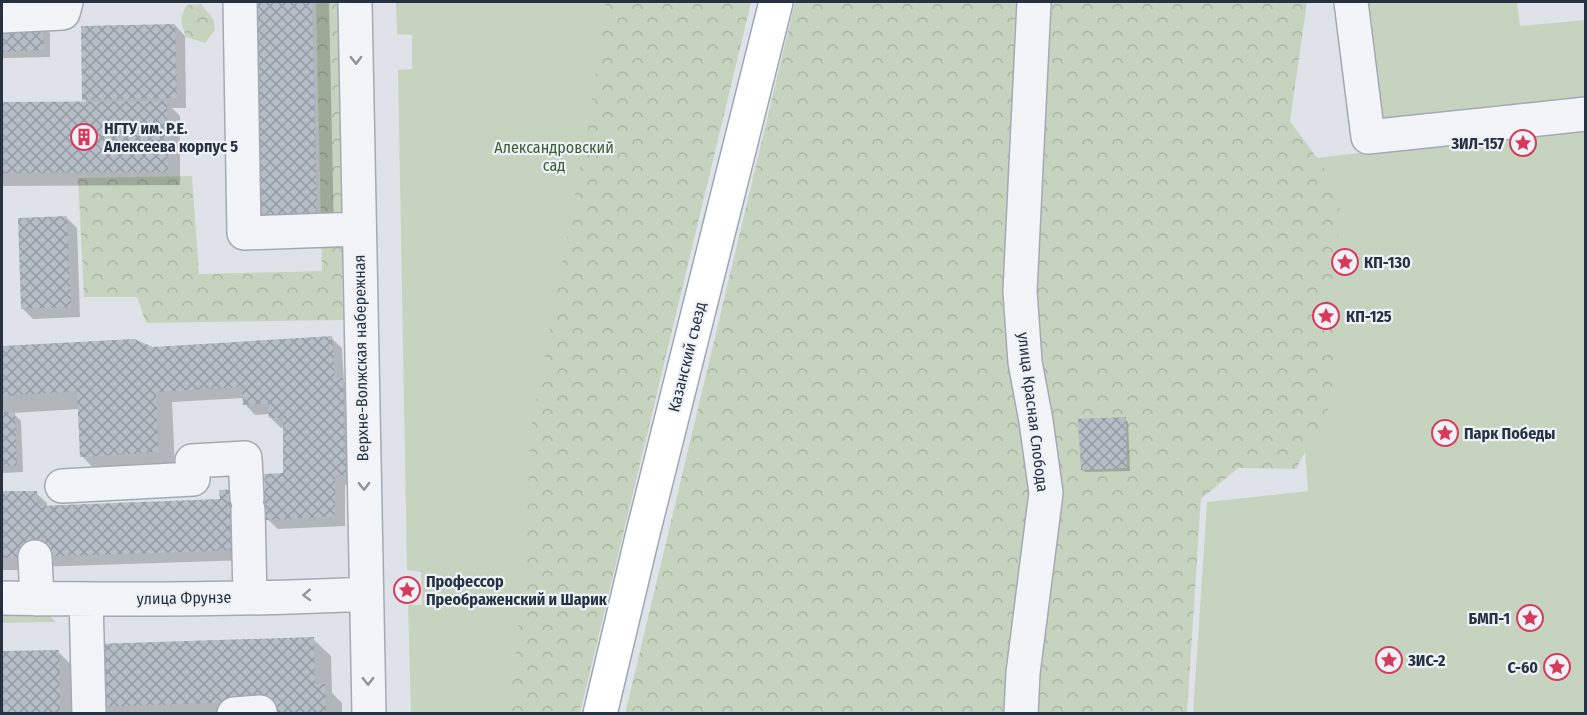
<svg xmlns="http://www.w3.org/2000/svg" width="1587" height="715" viewBox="0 0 1587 715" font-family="'Fira Sans Condensed',sans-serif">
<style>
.green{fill:#c6d4bf}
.forest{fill:url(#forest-crowns)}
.shadow{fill:#0003}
.building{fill:url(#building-cross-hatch)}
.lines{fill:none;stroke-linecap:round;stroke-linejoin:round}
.minor-casing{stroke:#a4aab3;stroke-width:36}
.major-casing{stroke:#9da8b6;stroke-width:36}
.minor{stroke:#f2f4f7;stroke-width:33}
.major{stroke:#fff;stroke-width:33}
.oneway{stroke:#8c939c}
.labels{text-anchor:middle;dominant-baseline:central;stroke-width:4.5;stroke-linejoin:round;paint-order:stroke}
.poi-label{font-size:16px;font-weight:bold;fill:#263241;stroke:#eef2f7;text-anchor:start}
.park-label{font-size:16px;fill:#3d5e33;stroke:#eef2f7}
.street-label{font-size:16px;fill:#263241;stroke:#eef2f7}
</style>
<defs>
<pattern id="forest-crowns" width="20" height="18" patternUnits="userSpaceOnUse" patternTransform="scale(1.5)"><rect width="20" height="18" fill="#c6d4bf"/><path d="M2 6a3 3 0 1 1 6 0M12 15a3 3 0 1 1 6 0" fill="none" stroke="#aab6a5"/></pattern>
<pattern id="building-cross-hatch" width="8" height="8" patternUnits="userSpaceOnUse" patternTransform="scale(1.5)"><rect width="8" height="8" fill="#b5bdc6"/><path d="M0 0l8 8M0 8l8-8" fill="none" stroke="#939aa2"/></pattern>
</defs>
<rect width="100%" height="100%" fill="#dfe3e9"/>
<path class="green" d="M396,2H751L580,713H411L408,605H422L421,572L407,570L398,70L412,69V35L397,34Z
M1361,2H1517L1520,26L1585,20V106L1374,129Z
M1585,126V713L1193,714L1207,502L1308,491L1283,162Z"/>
<path class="forest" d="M316,2H338L343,320L146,323L137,297H84L78,178L192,176L199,274L322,271Z
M606,2H751L582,703L575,713H505L515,662L527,524L530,434L591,110Z
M795,2H1307L1290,121L1340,190L1332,402L1296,469L1238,468L1201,499L1187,713L625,714Z
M201,4L214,20L215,30L205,43L186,37C181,23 179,18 187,5Z
M2,585H17L56,622L2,623Z"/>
<path class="shadow" d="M254,2H329L334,230L276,232L259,214Z
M175,25L185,36L186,108H172L180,116V185L2,186V104L87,103L84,99Z
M43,26L50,33V57L4,58L2,56V27Z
M67,218L77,228L80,317L33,319L22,308Z
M331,338L342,348L344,382L353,390L356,485H345V526L278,529L267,519V516L248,526L249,560L36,567V570H2V493H36L47,503V507L246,500L266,491L284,475V427L281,428L270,417V414L255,415L245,404L244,398L172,402L175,469L99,474L82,456L79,409L13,413L21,421L23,472L2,473V347L134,341L152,348Z
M1125,419L1128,422L1130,471L1085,472L1082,469Z
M313,639L331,656L332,693L342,703V714H105L97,706Z
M2,652H58L76,669L77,714H2Z"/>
<path class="building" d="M252,2H312L317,213L257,215Z
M43,24L44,50L2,52V25Z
M175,24L177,98L82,100L81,26Z
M167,101L168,172L2,173V102Z
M67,216L71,307L21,309L18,218Z
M332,336L335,378H343L346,475H335V516L266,520L265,501L238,515L240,550L2,558V491H37L38,506L220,499L219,490L237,489L238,502L265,490L264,474L283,473V418H269L268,404L243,405L242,387L156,392L158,452L80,457L77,391L2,396V346L134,339L153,347Z
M2,412H15L17,465L2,466Z
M1126,417L1127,468L1081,470L1078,419Z
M314,637L315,685L325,684L326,714H269L268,701L96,707L94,644Z
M59,650L60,713L2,714V651Z"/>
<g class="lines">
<defs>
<path id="minor" d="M240,2L244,233L359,229
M355,2L369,714
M1351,2L1368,137L1586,114
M2,16L63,13L66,2
M62,486L193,479L192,461L245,458L247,498
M248,510L250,597
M35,557L37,599
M2,598C123,600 245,600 366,594
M86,599L89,714
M234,714L260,712V714
M1021,714L1023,673L1046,493L1036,421L1025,362L1020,291L1034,2"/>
<path id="major" d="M600,714L642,537L776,2"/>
</defs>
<use href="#minor" class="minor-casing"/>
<use href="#major" class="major-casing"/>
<use href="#minor" class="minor"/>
<use href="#major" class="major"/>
</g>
<defs><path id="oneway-chevron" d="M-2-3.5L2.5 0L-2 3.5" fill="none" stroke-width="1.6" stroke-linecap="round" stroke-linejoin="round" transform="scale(1.5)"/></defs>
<g class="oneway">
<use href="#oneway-chevron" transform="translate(356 60) rotate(89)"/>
<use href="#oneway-chevron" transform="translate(364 486) rotate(89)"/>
<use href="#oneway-chevron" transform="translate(307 595) rotate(178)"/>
<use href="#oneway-chevron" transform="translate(368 681) rotate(89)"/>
</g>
<defs>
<symbol id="building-ring" viewBox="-11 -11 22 22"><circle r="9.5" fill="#eef2f7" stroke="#d83a5b" stroke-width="1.5"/><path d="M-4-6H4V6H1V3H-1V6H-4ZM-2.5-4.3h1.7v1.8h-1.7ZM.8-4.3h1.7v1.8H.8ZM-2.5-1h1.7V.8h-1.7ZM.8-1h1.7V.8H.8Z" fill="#d83a5b"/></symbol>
<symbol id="sight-ring" viewBox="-11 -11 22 22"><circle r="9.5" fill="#eef2f7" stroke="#d83a5b" stroke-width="1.5"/><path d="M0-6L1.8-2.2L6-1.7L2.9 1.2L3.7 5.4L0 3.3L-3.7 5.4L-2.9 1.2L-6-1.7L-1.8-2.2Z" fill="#d83a5b"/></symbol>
</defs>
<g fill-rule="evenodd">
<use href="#building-ring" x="69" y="122" width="30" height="30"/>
<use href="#sight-ring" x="1508" y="128" width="30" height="30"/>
<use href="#sight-ring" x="1330" y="247" width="30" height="30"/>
<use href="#sight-ring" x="1311" y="301" width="30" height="30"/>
<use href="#sight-ring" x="1430" y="418" width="30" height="30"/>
<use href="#sight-ring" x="392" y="575" width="30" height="30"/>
<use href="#sight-ring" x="1515" y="603" width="30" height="30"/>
<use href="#sight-ring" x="1374" y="645" width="30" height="30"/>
<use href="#sight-ring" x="1542" y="652" width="30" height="30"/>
</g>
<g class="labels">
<g class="poi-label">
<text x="104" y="128">НГТУ им. Р.Е.<tspan x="104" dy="18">Алексеева корпус 5</tspan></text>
<text x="1504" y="143" text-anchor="end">ЗИЛ-157</text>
<text x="1364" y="262">КП-130</text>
<text x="1346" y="316">КП-125</text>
<text x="1464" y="433">Парк Победы</text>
<text x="426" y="581">Профессор<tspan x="426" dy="18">Преображенский и Шарик</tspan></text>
<text x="1510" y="618" text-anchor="end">БМП-1</text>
<text x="1408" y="660">ЗИС-2</text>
<text x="1538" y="667" text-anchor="end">С-60</text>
</g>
<g class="park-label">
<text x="554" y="147">Александровский<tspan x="554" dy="18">сад</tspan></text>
</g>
<g class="street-label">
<text transform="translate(687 357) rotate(-76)">Казанский съезд</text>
<text transform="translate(361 358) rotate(-91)">Верхне-Волжская набережная</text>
<text transform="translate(1033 412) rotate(83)">улица Красная Слобода</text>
<text transform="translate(184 598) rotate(-1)">улица Фрунзе</text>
</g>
</g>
<rect width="1587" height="715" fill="none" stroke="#263241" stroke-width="6"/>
</svg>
